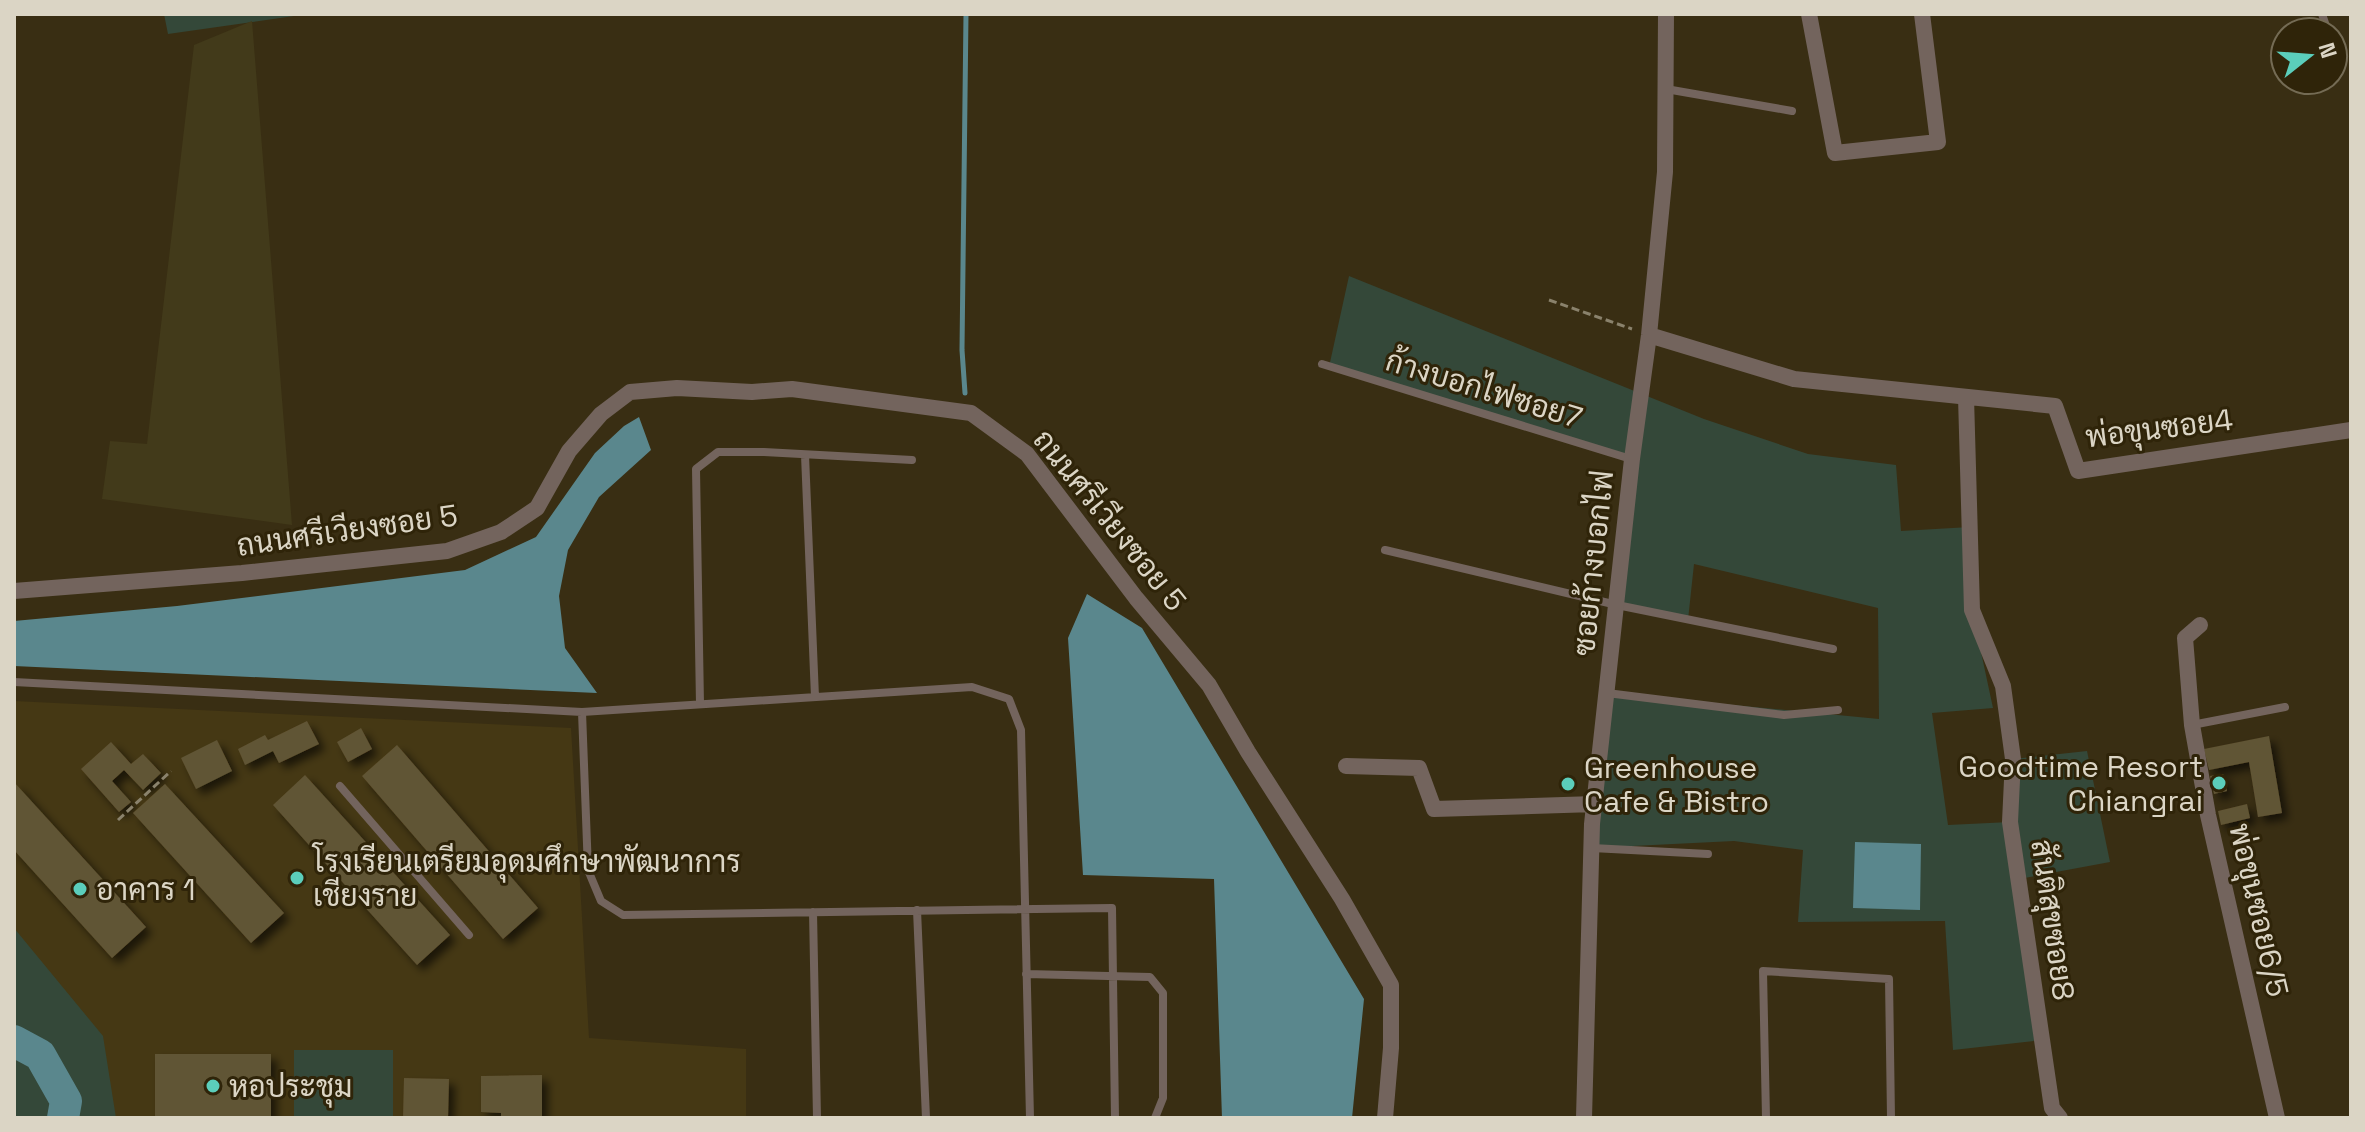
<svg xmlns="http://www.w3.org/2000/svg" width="2365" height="1132" viewBox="0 0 2365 1132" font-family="'Space Grotesk',Sarabun,sans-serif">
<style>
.built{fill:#453814}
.green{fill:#344839}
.sand{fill:#423a1a}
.water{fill:#5a878d}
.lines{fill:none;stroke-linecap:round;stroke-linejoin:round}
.stream{stroke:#5a878d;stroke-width:5}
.river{stroke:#5a878d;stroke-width:32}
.building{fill:#615434;filter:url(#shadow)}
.path{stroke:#8a826c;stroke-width:3;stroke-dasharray:8 4;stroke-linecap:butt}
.lane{stroke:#73645d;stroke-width:8}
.street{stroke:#73645d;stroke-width:16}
.poi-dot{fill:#5bcebb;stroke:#2f2409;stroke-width:3}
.labels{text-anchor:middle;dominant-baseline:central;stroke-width:6;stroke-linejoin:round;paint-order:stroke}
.street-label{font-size:30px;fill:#dbd5c5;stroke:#2f2409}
.poi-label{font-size:30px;fill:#dbd5c5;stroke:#2f2409;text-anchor:start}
</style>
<defs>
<filter id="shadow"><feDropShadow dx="6" dy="6" stdDeviation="4" flood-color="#0009"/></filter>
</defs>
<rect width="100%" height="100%" fill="#392e13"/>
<path class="built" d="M14,701L571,728L589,1038L746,1049V1118H75L14,1027Z"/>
<path class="green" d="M164,14H308L168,34Z
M1349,276L1704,419L1808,454L1896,465L1901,531L1970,527L1972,610L1993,708L1932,713L1948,825L2010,822L2013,759L2087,751L2110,862L2019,879L2042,1040L1953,1050L1945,921L1798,922L1803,850L1734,841L1592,848L1607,693L1879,719L1878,608L1694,564L1688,620L1617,605L1632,459L1329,367Z
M14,928L103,1036L116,1118H14Z
M294,1050H393V1118H294Z"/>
<path class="sand" d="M252,21L292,525L102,499L110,441L147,444L194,45Z"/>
<path class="water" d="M639,417L651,450L599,497L568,550L559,596L565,648L597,693L14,666V621L177,606L465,570L536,537L595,453L624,426Z
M1087,594L1142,628L1364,999L1352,1118H1222L1214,879L1083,875L1068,638Z
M1855,842L1921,844L1920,910L1853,908Z"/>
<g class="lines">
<path class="stream" d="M965,393L962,350L966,14"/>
<path class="river" d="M14,1041L40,1055L66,1101L63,1118"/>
</g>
<path class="building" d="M307,721L319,744L279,763L273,751L245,765L238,749L265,735L268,740Z
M361,728L372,749L348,762L337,742Z
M2269,736L2282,813L2258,817L2249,762L2209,770L2204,749Z
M217,740L232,771L196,789L181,758Z
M111,742L131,764L143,754L161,773L143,790L124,770L112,781L131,802L119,812L81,769Z
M397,745L538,908L503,939L362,776Z
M2223,774L2227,791L2214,794L2210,776Z
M305,775L450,935L417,965L273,805Z
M14,782L146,927L112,958L14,850Z
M165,784L284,913L251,943L133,813Z
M2247,804L2250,818L2221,825L2218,811Z
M155,1054H271V1118H155Z
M542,1075V1118H501V1113L481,1112V1076Z
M404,1078L449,1079L448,1118H403Z"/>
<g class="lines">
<path class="path" d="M1549,300L1632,329
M118,820L171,771"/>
<path class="lane" d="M2322,14L2328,32
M1666,89L1792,111
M1322,364L1631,459
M805,455L815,697
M1385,550L1617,605L1833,649
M14,682L582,712L972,687L1009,699L1021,730L1030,1118
M1607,693L1784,715L1838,710
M700,704L696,469L718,452H764L912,460
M582,712L588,870L601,901L623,915L1112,908L1115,1118
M2192,725L2285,707
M340,786L469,935
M1592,848L1708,854
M917,910L926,1118
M813,912L817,1118
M1026,974L1150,977L1163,993V1098L1155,1118
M1766,1118L1763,971L1889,979L1891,1118"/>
<path class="street" d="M1809,14L1835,153L1938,142L1922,14
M1649,335L1794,379L2055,406L2078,471L2351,430
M1966,397L1972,610L2003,686L2013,759L2010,822L2052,1108L2060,1118
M14,591L242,573L447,551L501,532L537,508L569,451L601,414L630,392L677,388L752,392L792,389L971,413L1027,454L1136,598L1209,685L1248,752L1342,899L1391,985V1048L1385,1118
M2200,625L2185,638L2192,725L2208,815L2277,1118
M1346,766L1419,768L1434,809L1595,804
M1584,1118L1592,824L1632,459L1649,335L1665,172L1666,14"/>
</g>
<g class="poi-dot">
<circle cx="2219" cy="783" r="8"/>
<circle cx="1568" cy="784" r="8"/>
<circle cx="297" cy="878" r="8"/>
<circle cx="80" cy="889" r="8"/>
<circle cx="213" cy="1086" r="8"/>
</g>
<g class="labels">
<g class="street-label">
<text transform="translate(1484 389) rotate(17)">ก้างบอกไฟซอย7</text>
<text transform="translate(2159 428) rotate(-7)">พ่อขุนซอย4</text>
<text transform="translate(1110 520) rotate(51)">ถนนศรีเวียงซอย 5</text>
<text transform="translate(347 530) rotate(-8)">ถนนศรีเวียงซอย 5</text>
<text transform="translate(1593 563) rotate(-84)">ซอยก้างบอกไฟ</text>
<text transform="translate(2259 910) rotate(77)">พ่อขุนซอย6/5</text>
<text transform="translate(2053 920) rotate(82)">สันติสุขซอย8</text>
</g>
<g class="poi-label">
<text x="2203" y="766" text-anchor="end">Goodtime Resort<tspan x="2203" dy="34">Chiangrai</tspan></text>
<text x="1584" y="767">Greenhouse<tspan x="1584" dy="34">Cafe &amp; Bistro</tspan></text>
<text x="313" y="861">โรงเรียนเตรียมอุดมศึกษาพัฒนาการ<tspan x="313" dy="34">เชียงราย</tspan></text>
<text x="96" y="889">อาคาร 1</text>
<text x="229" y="1086">หอประชุม</text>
</g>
</g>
<rect width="2365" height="1132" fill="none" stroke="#dbd5c5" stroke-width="32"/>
<g transform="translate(2309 56) rotate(73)"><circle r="38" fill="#2f2409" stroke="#746b54" stroke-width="2"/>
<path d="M0-6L14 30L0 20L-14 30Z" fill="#5bcebb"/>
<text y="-12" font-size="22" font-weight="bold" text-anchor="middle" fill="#dbd5c5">N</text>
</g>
</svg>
